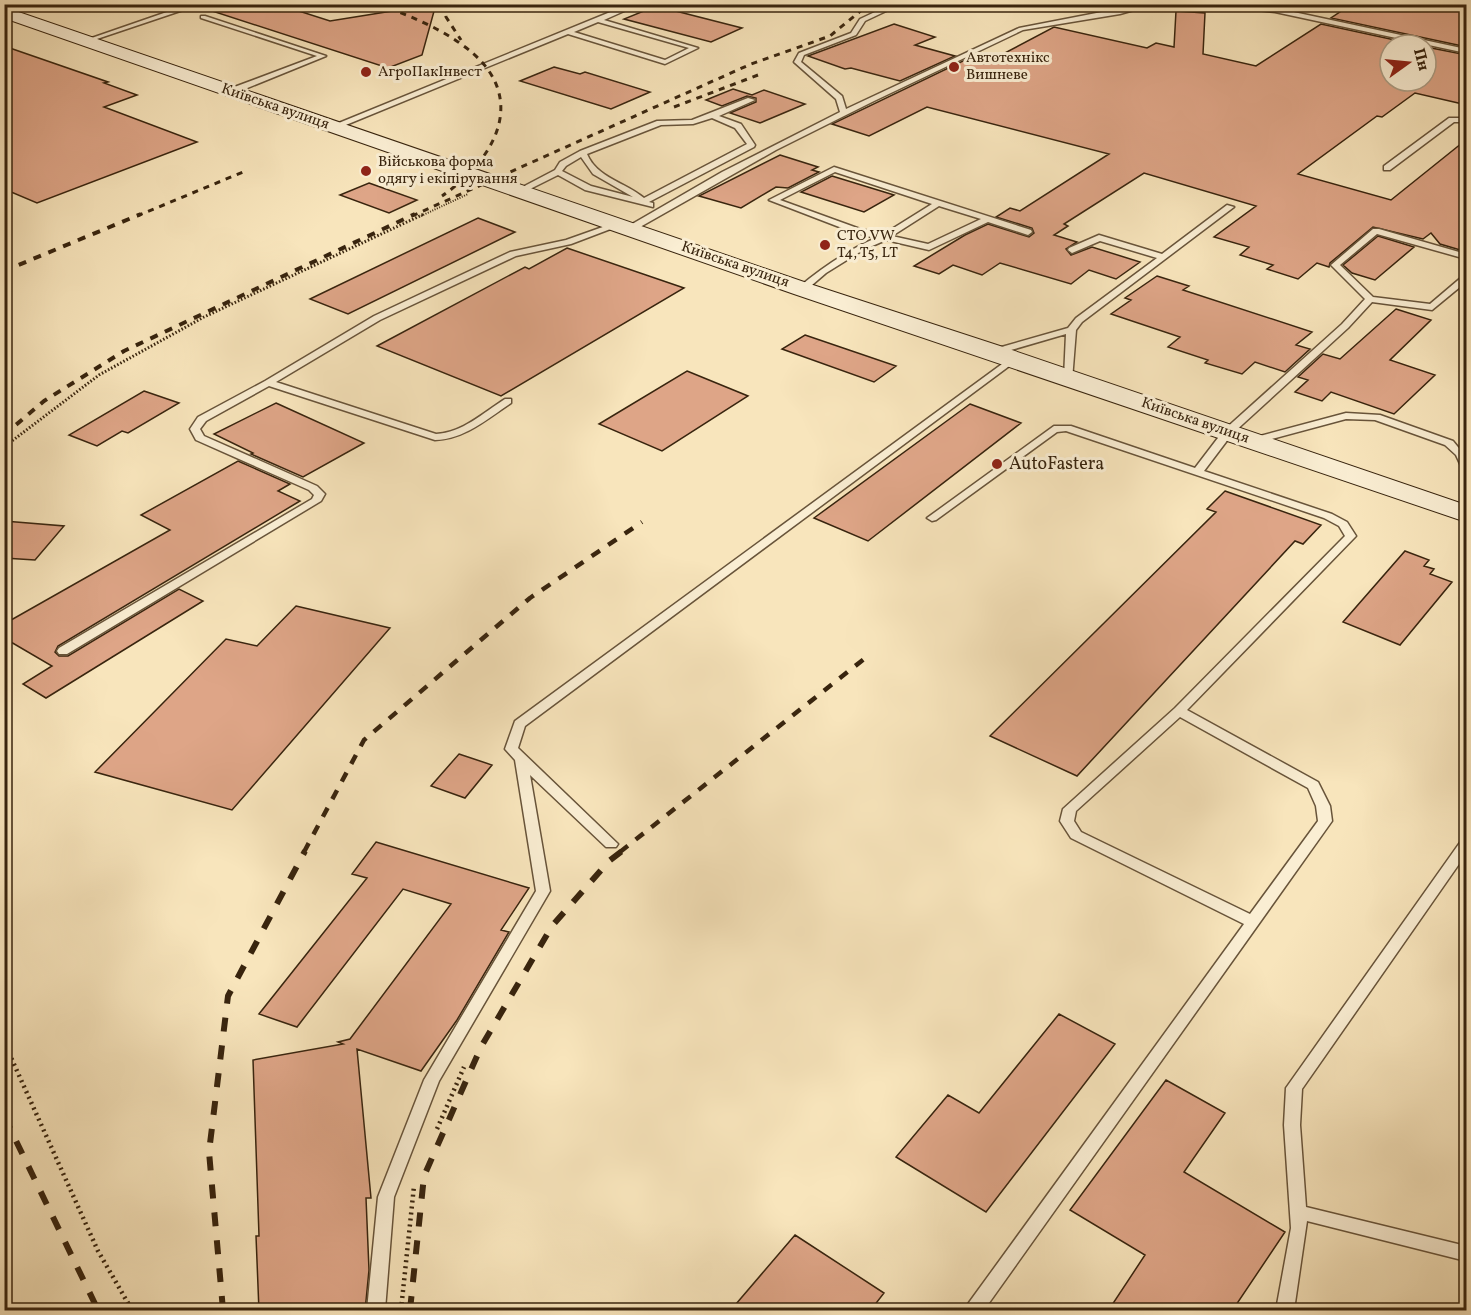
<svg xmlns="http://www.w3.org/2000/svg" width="1471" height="1315" viewBox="0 0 1471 1315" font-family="Vollkorn,serif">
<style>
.building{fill:#dea587;stroke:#38240e;stroke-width:1.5}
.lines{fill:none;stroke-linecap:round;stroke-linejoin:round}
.service-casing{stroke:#68543a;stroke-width:3}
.secondary-casing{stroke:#38240e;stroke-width:2}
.path-far2{stroke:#38240e;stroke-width:2;stroke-dasharray:1 1.5;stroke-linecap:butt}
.path-far1{stroke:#38240e;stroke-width:3;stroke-dasharray:1.5 2;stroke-linecap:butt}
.path{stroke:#38240e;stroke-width:4.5;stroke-dasharray:2 4;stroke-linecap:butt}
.service{fill:#faeed3;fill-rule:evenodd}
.secondary{fill:#faeed3;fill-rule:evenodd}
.rail-far3{stroke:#38240e;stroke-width:3;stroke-dasharray:6 6;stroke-linecap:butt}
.rail-far2{stroke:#38240e;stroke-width:4;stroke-dasharray:8 8;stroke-linecap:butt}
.rail-far1{stroke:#38240e;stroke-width:4.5;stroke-dasharray:10 10;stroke-linecap:butt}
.rail{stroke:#38240e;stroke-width:6;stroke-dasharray:14 14;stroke-linecap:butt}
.poi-dot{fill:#8f2418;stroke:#faeed3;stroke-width:2}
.labels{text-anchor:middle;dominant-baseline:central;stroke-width:6;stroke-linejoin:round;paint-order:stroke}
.far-poi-label{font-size:15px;fill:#38240e;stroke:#faeed3;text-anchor:start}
.far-street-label{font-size:15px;fill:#38240e;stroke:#faeed3}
.poi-label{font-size:18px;fill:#38240e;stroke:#faeed3;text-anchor:start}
</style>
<rect width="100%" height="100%" fill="#f8e5bc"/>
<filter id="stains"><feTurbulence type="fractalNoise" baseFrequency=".00333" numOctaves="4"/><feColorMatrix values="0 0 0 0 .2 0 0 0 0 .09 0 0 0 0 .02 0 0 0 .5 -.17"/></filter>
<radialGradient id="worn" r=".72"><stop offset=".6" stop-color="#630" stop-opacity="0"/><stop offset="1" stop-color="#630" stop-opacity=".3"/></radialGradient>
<path class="building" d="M207,4H277L330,21L436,4L422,55L388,68L206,9Z
M1352,4H1467V47L1331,18Z
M656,6L742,28L711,42L624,19Z
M1176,11L1205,13L1203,54L1256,66L1321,24L1418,45H1390V81H1426V47L1467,55V105L1415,93L1382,117L1377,116L1298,174L1391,200L1467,139V252L1440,244L1431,233L1423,239L1373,227L1330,263L1329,267L1317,263L1298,279L1267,269L1273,265L1240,255L1249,247L1214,237L1256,206L1144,173L1064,224L1068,226L1054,235L1077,242L1066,249L1071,255L1092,247L1140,262L1116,279L1089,270L1071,284L1000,263L982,275L953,265L939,274L914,266L965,235L988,224L1029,237L1034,233L1032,228L996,217L1010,208L1020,211L1109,154L927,107L869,136L832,124L967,59L984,64L1054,27L1147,48L1156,43L1174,47Z
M894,24L935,37L915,45L955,56L900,81L851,68L845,69L808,56Z
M4,46L108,82L104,83L137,95L104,107L197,142L37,203L4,189Z
M554,67L580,74L585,72L650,92L611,109L520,81Z
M733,89L752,95L764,90L805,104L760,123L730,113L756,102V98L747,96L722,106L706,100Z
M780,155L818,167L812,170L819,172L788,188L776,187L741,208L699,196Z
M832,176L894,195L864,212L801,192Z
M369,183L417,200L389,213L340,195Z
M478,218L515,232L348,314L310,299Z
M1378,236L1414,247L1375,280L1352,273L1343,265Z
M567,248L684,288L501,396L377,346L525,267L529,269Z
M1157,276L1189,286L1183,290L1312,332L1296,345L1310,349L1285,372L1255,362L1242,374L1205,363L1208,360L1168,347L1180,337L1111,314L1131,300L1125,298Z
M1396,309L1431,320L1390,360L1435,375L1394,414L1331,392L1322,401L1295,392L1308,380L1298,377L1323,354L1340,359Z
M805,335L896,366L874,382L782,349Z
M687,371L748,396L662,451L599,424Z
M144,391L179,403L128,433L122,431L97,446L69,435Z
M276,403L364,443L303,477L251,454L253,453L214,434Z
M970,404L1021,423L868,541L814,518Z
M238,461L290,484L278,491L300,501L58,646L55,652L59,656H68L179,589L203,601L46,698L23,684L52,666L4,638V624L170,530L141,515Z
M1225,491L1321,525L1303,544L1295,541L1077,776L990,736L1216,512L1207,509Z
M4,521L64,526L35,560L4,558Z
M1405,551L1429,560L1424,566L1434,569L1430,574L1452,582L1400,645L1343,622Z
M296,606L390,628L232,810L95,772L226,639L257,646Z
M459,754L492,765L465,798L431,786Z
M376,842L529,888L501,930L509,932L457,1020L421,1071L357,1049L371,1198H366L369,1270L365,1311H259L256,1236H259L253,1060L343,1044L338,1042L350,1039L451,904L403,889L297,1027L259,1014L367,878L352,874Z
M1059,1014L1115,1044L986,1212L896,1157L948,1095L979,1113Z
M1166,1080L1225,1113L1184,1172L1285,1232L1232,1311H1108L1145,1255L1070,1210Z
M795,1235L884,1293L870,1311H730Z"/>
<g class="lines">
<defs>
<path id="service" d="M190,4H201L88,42L83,41Z
M630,4H640L604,20L698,48L665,64L568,34L336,129L329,127ZM598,22L689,48L665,60L574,32Z
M892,4H901L865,21L856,35L804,55L801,62L842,96L846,109L1019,28L1143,4H1155L1120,14L1023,30L874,101L776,150L633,231H627V227L722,172L840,112L836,99L794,62L799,53L851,33L860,19Z
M1209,4H1237L1275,8L1466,49V53L1275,12Z
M201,16H205L326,56L235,93H229V89L317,56L201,18Z
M748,98L755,100L719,116L741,124L755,145L754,147L649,202L653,203V207L585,190L558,175L522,193L515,191L555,170L560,162L580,151L657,121L692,120ZM712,118L735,128L747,144L644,198C625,182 597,178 587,154L661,125L693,124ZM581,157L593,174L633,197L591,186L562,171L566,166Z
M1449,118H1466V122H1454L1390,170H1384V166Z
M834,167L1031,230L1032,232L1028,235L988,222L929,250L886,240L863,250L826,273L805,291H799V287C823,267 848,250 876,238L855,233L769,200ZM835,172L932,204L884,234L860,229L780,200ZM939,206L981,219L928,244L892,236Z
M1227,205L1234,207L1082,322L1076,330L1072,380L1069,381L1064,378L1066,334L994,355L989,352L991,350L1068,328L1076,318L1157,258L1100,241L1072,253L1068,250L1069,248L1099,235L1162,254Z
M614,223L621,225L571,244L516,256L380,320L276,382L436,434C462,433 483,413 505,399H511V403C487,419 465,439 435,440L269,386L206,421L200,429L204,436L317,486L325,494L321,501L67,654H59L57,651L59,648L312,499L314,495L309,490L196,440L190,429L198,417L265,381L374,316L510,252L566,240Z
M1373,229H1379L1466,254V259L1377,234L1340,265L1373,297L1430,304L1463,276H1466V282L1432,310L1372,302L1348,328L1232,434L1204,471L1332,514L1347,522L1356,536L1187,710L1318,782L1330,806L1332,821L984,1310H965L968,1304L1244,924L1071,838L1060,821L1063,809L1175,708L1345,536L1339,526L1324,518L1066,431L1057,432L936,520L932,521L927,518L1054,426H1071L1195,468L1224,430L1342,324L1365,299L1331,265ZM1180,717L1308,788L1316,806L1318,821L1250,914L1081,832L1074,821L1076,811Z
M1013,356L1018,359L1016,361L525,726L518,748L618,844L616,847H606L530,775L550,891L439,1081L394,1197L385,1310H367L378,1197L424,1080L536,891L515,760L505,749L515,721Z
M1346,413L1380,415L1453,441L1466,457V469L1462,468L1456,455L1445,445L1375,420L1346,419L1253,444L1248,441L1249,439Z
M1466,839V854L1302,1089L1300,1125L1306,1207L1466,1246V1261L1307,1221L1294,1310H1276L1291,1228L1284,1125L1286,1088L1461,841Z"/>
<path id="secondary" d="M4,7L810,284L1003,347L1466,505V522L794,294L4,18Z"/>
</defs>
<use href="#service" class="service-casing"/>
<use href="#secondary" class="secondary-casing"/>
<path class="path-far2" d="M421,216L468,194"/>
<path class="path-far1" d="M4,447L99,375L204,317L424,214"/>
<path class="path" d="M4,1042L98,1251L132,1310
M437,1129L464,1067
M401,1310L414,1186"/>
<use href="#service" class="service"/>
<use href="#secondary" class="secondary"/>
<path class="rail-far3" d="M378,4C407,15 436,26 461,44C530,92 500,156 442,196
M445,4L446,17L461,40
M674,107L758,75
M137,216L243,172
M412,216L751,64L830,36L869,4"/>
<path class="rail-far2" d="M4,271L141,214
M4,435L44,401L124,351L415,214"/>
<path class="rail-far1" d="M304,852L364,740L530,598L642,522
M620,852L864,659"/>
<path class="rail" d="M4,1116L98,1310
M223,1310L209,1152L228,996L305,851
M410,1310L424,1176L481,1047L552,926L609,861L622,851"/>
</g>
<g class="poi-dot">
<circle cx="954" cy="67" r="6"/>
<circle cx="366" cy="72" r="6"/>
<circle cx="366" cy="171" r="6"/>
<circle cx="825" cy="245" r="6"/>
<circle cx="997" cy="464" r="6"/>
</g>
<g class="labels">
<g class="far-poi-label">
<text x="966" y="58">Автотехнікс<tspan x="966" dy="17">Вишневе</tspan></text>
<text x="378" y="72">АгроПакІнвест</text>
<text x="378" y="162">Військова форма<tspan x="378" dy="17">одягу і екіпірування</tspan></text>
<text x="837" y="236">СТО VW<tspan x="837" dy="17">T4, T5, LT</tspan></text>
</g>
<g class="far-street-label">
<text transform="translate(275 107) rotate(19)">Київська вулиця</text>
<text transform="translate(735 265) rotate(19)">Київська вулиця</text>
<text transform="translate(1195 421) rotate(19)">Київська вулиця</text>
</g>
<g class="poi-label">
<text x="1009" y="464">AutoFastera</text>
</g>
</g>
<rect width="1471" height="1315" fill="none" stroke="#f8e5bc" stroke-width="24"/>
<rect x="6" y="6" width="1459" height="1303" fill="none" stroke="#38240e" stroke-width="3"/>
<rect x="12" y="12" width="1447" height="1291" fill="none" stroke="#38240e" stroke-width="1.5"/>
<g transform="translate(1408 63) rotate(75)"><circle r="28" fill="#faeed3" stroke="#ac9d84" stroke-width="1.5"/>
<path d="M0-4.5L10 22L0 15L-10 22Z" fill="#8f2418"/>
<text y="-9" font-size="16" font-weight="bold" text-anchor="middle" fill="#38240e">Пн</text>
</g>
<rect width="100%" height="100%" filter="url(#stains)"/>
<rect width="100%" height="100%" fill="url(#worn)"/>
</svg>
